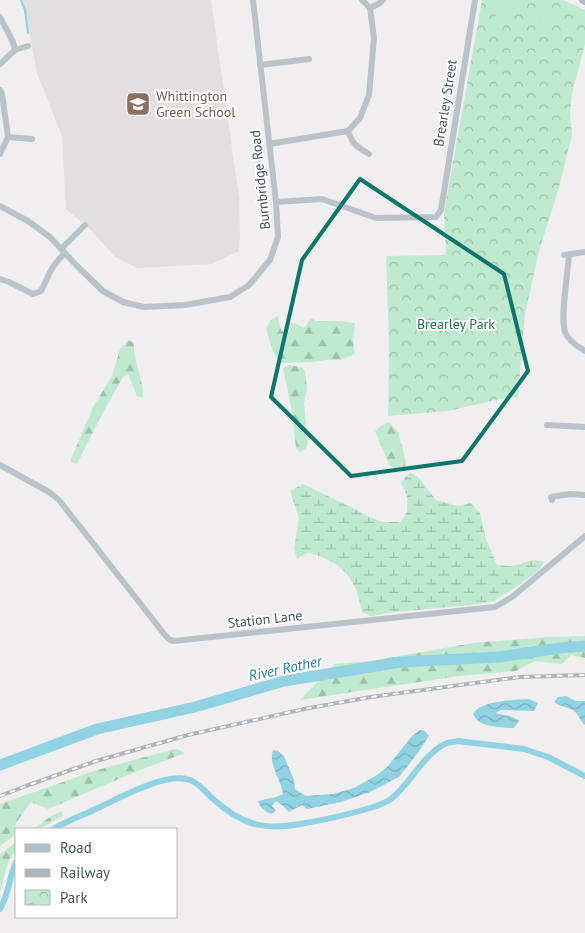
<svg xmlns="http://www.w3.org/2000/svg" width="585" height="933" viewBox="0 0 585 933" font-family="'PT Sans',sans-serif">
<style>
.education{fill:#e1dfdf}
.forest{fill:url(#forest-firs)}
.wetland{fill:url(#wetland-marsh)}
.park{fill:url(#park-crowns)}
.pitch{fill:#c0ead0}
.water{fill:url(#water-waves)}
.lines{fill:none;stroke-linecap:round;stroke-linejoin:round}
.stream{stroke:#92d3e3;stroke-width:2}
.canal{stroke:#92d3e3;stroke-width:6}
.river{stroke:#92d3e3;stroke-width:11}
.minor{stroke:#bbc3ca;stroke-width:6}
.major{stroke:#b0beca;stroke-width:8}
.rail-casing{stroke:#b1b4b8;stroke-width:4}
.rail{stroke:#fff;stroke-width:2;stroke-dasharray:5.5;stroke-linecap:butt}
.marked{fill:none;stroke:#0f766e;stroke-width:4;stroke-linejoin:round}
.labels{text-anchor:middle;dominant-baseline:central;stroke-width:4;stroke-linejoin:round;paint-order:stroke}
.education-label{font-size:14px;fill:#785e54;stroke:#fff;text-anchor:start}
.street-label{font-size:14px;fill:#48525a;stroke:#fff}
.park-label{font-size:14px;fill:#207449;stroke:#fff}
.water-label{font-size:15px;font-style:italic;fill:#1a819b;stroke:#fff}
</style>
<defs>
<pattern id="forest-firs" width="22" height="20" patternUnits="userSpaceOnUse" patternTransform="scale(1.25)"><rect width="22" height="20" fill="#c0ead0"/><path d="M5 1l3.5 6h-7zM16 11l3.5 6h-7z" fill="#9ec0ac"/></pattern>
<pattern id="wetland-marsh" width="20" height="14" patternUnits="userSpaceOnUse" patternTransform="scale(1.25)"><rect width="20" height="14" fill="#c0ead0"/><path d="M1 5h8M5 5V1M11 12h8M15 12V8" fill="none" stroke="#9ec0ac"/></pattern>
<pattern id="park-crowns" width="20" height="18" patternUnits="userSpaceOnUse" patternTransform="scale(1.25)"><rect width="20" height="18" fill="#c0ead0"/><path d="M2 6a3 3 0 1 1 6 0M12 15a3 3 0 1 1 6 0" fill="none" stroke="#9ec0ac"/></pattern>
<pattern id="water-waves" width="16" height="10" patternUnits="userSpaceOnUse" patternTransform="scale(1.25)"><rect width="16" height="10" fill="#92d3e3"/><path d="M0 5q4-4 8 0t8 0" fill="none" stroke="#79aebb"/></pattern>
</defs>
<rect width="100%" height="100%" fill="#f0eeee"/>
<path class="education" d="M23,0H211L239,198L240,235L239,251L211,264L137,268L115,257L90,229L66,209L62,136L37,73Z"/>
<path class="forest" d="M278,316L281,330L286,334L289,332L291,324L295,323L304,328L311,318L316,321H337L355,323L353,343L355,354L340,360H325L315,362L280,363L273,352L266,328L271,320Z
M128,340L134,343C133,362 144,379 143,398L137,396L128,374L123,377L101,416L77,464L71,462V459L93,407L112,376L120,349Z
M289,365L301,367L305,371L307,390L304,403L308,443L306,448L300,452L296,448L292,412L283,368Z
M389,422L398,432L406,461L404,471L397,470L389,465L375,431L381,426Z
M585,636V658L571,655L562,664L534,661L516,671L459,676L300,700L335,664L371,661L473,643L547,637Z
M177,749L185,753L135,772L48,809L31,802L16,823L14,836L0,846V804L94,771L170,750Z
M61,811L63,816C52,821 44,829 33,829L50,817Z
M16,842V851C5,861 5,878 0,892V854Z"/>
<path class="wetland" d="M410,472L418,477L436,500L458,506L471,503L480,513L486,539L497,565C502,565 506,566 511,566C524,565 529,557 544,562L540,569L519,585L494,601L472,605L394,612L370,616L362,612L357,591L348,575L337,565L323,557L308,553L297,558L294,549L299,518L290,491L303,484L355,509L369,517L383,522H401L407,512V495L401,483Z"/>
<path class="park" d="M482,0H563L585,10V44L572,93L570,114L572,135L559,187L539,251L525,314L518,397L500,399L448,411L388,416L389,343L386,256L446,255L444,213Z"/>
<path class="pitch" d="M500,0H514L508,22L495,19Z
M543,4L560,11L553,25L537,17Z"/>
<path class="water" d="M566,696L576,701H585V725C580,721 579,715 574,711C568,707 561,707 554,702L558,697Z
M529,699L538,703L534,711L501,710L496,713C503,716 513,715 519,721L514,728C504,728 486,727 478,721C476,719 474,716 473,714C481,700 514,700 529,699Z
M420,730L425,731L429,736L417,754L399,777L370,792L341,802L307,809L302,805L289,812L283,806L276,801L272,806L276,811L271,814C265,811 260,808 258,801L276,797L283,794C281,779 268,765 273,750L278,751L284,756L294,780L295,789L306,796L333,794L354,788L377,775L388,766L412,736Z"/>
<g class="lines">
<path class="stream" d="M21,0L25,10L28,33"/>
<path class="canal" d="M53,829C67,821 83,815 98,808C119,798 167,771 190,780C199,783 206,793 213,799C241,824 263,831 300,824C324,820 347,815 370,808C377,806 385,803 391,799C410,784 425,752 447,743C451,742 455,742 458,741L524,749L548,757L585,776
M0,909C9,894 9,877 16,862"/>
<path class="river" d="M0,765L97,729L195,707L284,681L401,662L499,657L560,648L585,646"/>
<path class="minor" d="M370,8L380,3L383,0
M0,17L13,42L15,50
M0,64L15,50L28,46
M260,65L309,59
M0,90L2,94L8,137L0,154
M348,131C353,145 357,147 369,154
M8,137L32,139
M269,144L348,131L360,118L369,95L374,38L370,8L362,0
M276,202L322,199L376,218L436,217L441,210L475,0
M0,206L28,221L50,237L77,266L103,291L123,302L144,307L185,305L230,297L249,285L270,260L278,237L276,202L253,0
M61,249L85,225
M569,254C568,273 560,316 565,332C568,340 578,347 585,351
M564,255L585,252
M0,279L9,282L33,294L41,291C50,274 50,267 65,253
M547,425L585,427
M0,465L49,492L59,500L165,635L170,640L174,641L495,607L512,597L585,536
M552,500L551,497L570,494L585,495"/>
<path class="major" d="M583,0L585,1"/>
<defs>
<path id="rail" d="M0,796L26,786L96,761L188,735L304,709L371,697L520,677L585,675"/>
</defs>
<use href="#rail" class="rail-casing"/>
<use href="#rail" class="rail"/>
</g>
<path class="marked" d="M360,179L504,274L528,371L462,461L351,476L271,397L302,260Z"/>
<defs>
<symbol id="school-square" viewBox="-11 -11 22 22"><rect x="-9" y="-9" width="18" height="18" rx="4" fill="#8d6e63" stroke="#fff"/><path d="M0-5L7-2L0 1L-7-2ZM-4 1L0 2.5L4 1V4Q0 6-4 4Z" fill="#fff"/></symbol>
</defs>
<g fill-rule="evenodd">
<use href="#school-square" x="124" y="90" width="28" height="28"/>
</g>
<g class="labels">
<g class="education-label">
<text x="156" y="96">Whittington<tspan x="156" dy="16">Green School</tspan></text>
</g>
<g class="street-label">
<text transform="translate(445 103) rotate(-81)">Brearley Street</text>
<text transform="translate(260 180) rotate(-96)">Burnbridge Road</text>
<text transform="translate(265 619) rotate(-6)">Station Lane</text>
</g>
<g class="park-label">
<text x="456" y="324">Brearley Park</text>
</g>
<g class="water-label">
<text transform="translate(285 668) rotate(-12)">River Rother</text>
</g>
</g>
<rect x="15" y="828" width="162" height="90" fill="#ffffff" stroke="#b6babd"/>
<rect x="25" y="844" width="25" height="8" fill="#b0beca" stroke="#b6babd"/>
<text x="60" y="853" font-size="15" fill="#48525a">Road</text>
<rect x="25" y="869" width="25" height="8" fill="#b1b4b8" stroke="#b6babd"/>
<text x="60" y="878" font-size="15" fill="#48525a">Railway</text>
<rect x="25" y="890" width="25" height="15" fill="url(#park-crowns)" stroke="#b6babd"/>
<text x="60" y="903" font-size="15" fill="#48525a">Park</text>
</svg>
